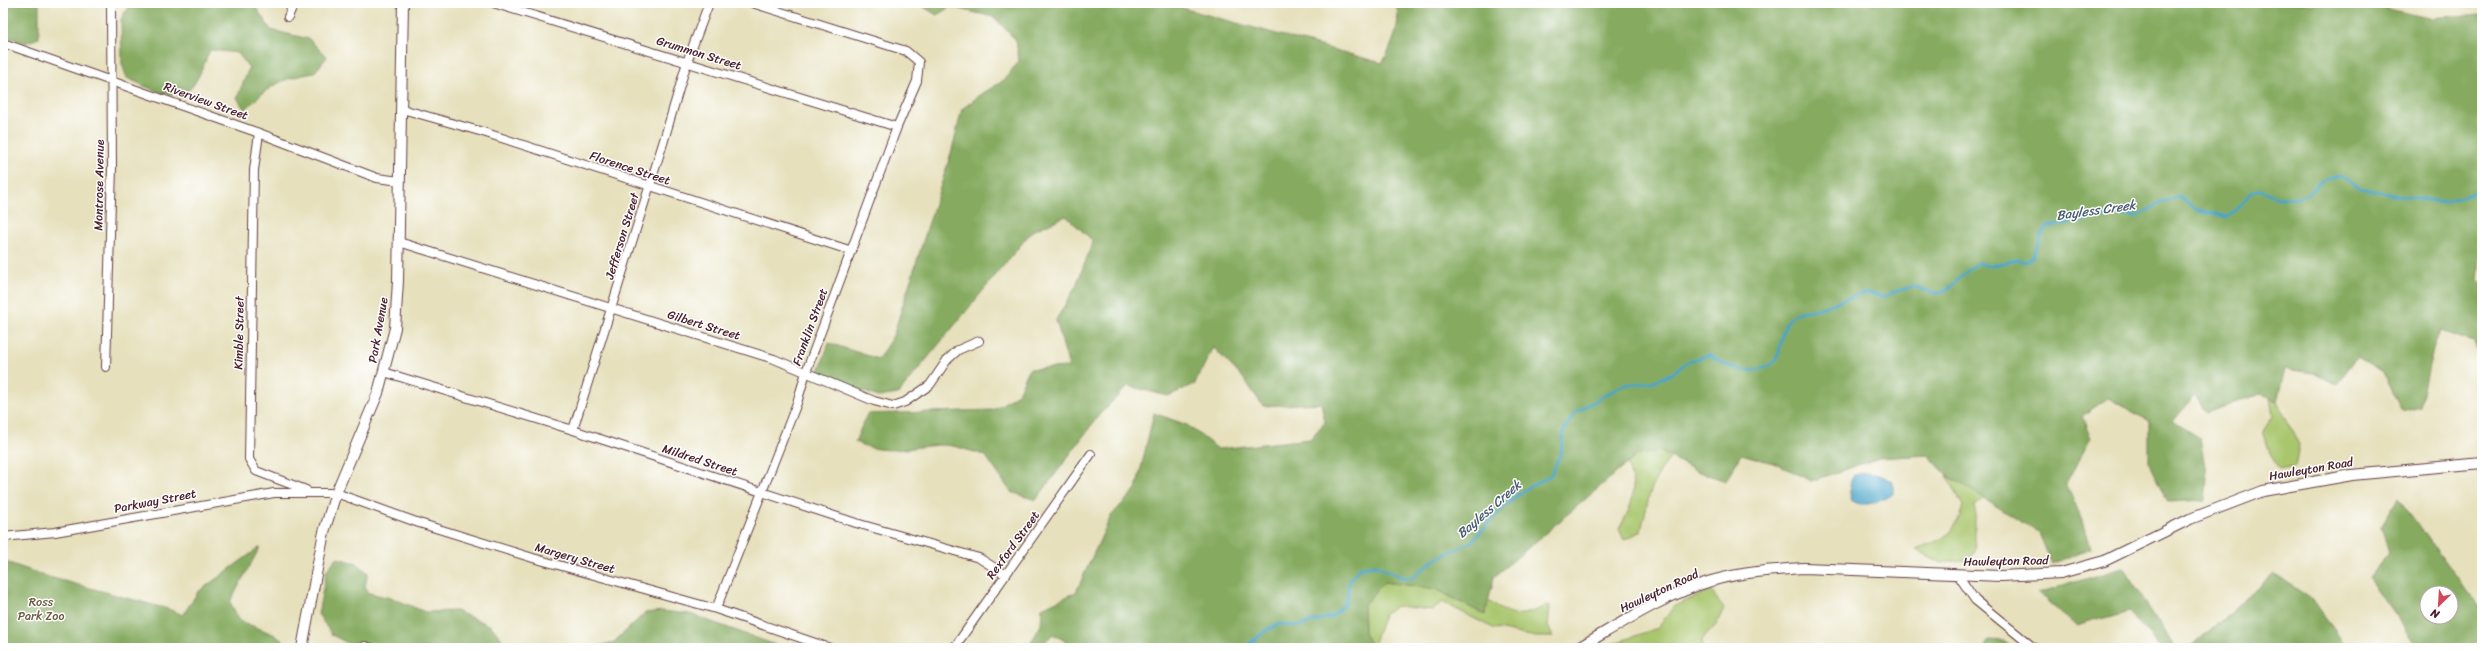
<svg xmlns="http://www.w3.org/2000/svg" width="2485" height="651" viewBox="0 0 2485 651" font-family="Sriracha,sans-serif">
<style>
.green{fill:#a9c66d;stroke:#7a724c}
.forest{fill:#86ab60;stroke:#686546;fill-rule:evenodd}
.water{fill:#48a5c7;stroke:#496279}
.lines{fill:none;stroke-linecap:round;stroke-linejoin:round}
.stream{stroke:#48a5c7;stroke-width:3}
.minor-casing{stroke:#613c41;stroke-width:10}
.tertiary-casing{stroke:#613c41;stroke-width:12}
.minor{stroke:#fff;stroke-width:8}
.tertiary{stroke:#fff;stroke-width:10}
.labels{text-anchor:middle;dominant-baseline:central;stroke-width:3;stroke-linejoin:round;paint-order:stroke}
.street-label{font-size:12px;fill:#4a1f2b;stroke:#fff}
.park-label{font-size:12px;fill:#6b5942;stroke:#fff}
.water-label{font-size:13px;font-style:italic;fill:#495b71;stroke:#fff}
</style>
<rect width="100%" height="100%" fill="#fff"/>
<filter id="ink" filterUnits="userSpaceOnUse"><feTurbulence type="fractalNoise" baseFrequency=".025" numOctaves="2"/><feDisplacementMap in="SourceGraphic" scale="8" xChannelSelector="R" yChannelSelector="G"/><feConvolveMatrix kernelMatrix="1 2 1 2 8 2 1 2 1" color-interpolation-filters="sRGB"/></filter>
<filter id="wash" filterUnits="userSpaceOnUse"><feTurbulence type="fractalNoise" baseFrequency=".012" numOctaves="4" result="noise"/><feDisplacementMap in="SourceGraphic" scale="16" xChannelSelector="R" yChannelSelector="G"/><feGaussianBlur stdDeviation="0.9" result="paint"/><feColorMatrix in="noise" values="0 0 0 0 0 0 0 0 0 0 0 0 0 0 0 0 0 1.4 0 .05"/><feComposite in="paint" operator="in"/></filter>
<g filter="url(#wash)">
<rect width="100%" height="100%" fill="#e6e0bc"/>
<path class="green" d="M2270,398L2277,401L2299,445L2295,466L2279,469L2270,453L2263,431L2273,416Z
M1659,450L1671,457C1649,483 1649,498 1641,531L1624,540L1619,529C1633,504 1638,492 1627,464L1636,456Z
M1947,475L1984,498L1975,505V549L1970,559L1942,563L1917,550C1945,537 1954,537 1963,506Z
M1384,582L1436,589L1485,615L1487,600C1500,609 1510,618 1527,613C1536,611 1541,607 1550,606L1548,626L1553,637H1535L1493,628L1442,602L1433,610L1396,606L1384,615L1372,648L1364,633L1363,605Z
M1711,591L1724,608L1716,625L1702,640V648H1601L1658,628L1674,606Z"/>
<path class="forest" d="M3,3H39V38L25,43L3,35Z
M147,3L176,6L177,3H253L271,30L309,39L327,57L314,73C279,79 270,85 245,110L237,98L249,68L238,53L210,50C205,61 201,74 194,84C179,107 146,86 127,78L122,64L121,19L128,7Z
M917,3H1164L1382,63C1392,46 1403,22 1395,3H2360L2430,18L2482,14V238L2478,279L2482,283V364L2474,342L2440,331L2433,349L2420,406L2402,411L2382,373L2357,357L2337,384L2314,373L2285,369L2277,401L2262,394L2234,402L2207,413L2195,396L2173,421L2200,439L2207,478L2205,500L2168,502L2149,464V421L2108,398L2082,416L2091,438L2066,483L2082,521L2090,548L2052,564L2039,533L1947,475L1928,455L1879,458L1811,481L1780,465L1741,454L1726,481L1697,471L1659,451L1636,456L1494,577L1485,615L1436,589L1384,582L1363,605L1364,633L1372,648H1068L1065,641L1053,634L1039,648H1028L1041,625L1042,608L1076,592L1111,516L1136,489L1154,413L1187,425L1218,449L1310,439L1325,422L1321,403L1263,406L1244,379L1213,347L1195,384L1168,396L1128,386L1099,415L1036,500L1011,492L985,455C972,452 956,445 943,445C910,446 887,457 855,442L867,414L993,410L1018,394L1029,369L1069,367L1056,320L1076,286L1093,241L1066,216L1032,231L898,394L878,397L818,374L829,343L878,359L893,336L952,150L962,109L983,93L1003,81L1019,61L1016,40L994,17L950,7L937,15Z
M2398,498L2482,610V648H2418L2369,578L2389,554L2381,526ZM2427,593H2451V617H2427Z
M260,547L230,602L240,621L273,634L286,643L285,648H3V561L49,577L168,609L183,615L198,592Z
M337,558L357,563L368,573L365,586L369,593L395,599L425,612L456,611L491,626L509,648H357L332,635L318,614L327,569Z
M2123,568L2175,648H2160L2129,611L2076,626L2038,593Z
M2274,573L2314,601L2347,648H2191Z
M662,611L690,614L784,648H589L614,642L645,613Z
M1989,640L2005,641L2013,648H1984Z"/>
<path class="water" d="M1864,473L1880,474L1893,483V494C1881,502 1865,508 1851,501L1849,484L1854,475Z"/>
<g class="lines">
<path class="stream" d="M1244,648L1268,629L1280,624L1299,626L1333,616L1346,602L1350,579L1361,567L1376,565L1401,577L1412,578L1433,561L1472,541L1505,506L1524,490L1551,475L1561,453L1564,429L1576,412L1623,385L1652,382L1671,374L1689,361L1709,355C1728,366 1738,374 1760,369C1793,362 1770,327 1797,313C1801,311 1807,311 1812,310C1829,307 1853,294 1867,293C1873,292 1879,297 1885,296C1895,293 1903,286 1914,287C1923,287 1933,297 1943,292C1956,285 1964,271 1977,263L1991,266L2019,259L2025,261L2032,258L2046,227L2114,215L2138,216L2163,202L2179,197L2198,210L2228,217L2251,193L2260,190L2278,197L2294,199L2306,195L2324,180L2340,176L2361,189L2439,203L2469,195L2482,186"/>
</g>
</g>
<g filter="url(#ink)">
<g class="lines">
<defs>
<path id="minor" d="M493,3L897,127
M288,17L294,3
M3,43L259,133L377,178L400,181
M402,109L483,132L852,251
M259,133L254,170L249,459L256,471L306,490
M399,242L774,359L874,401L893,406L905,402L930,385L947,360L958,350L979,341
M106,367L112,168L111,3
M384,372L573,430L856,523L979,558L1006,575
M573,430L664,140L687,62L709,3
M3,537L55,532L274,493H336L419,523L533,558L716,609L830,648
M1958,575L1975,600L2034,648
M716,609L797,403L806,372L897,127L917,81L919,62L906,51L752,3
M365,646L371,648
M954,648L1091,454"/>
<path id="tertiary" d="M302,648L324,532L336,493L378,393L395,328L398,281L403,3
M1578,648C1620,624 1664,595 1711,581C1742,572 1772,570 1804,568L2001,576L2061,573L2104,561L2190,519L2263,491L2352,475L2482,463"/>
</defs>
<use href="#minor" class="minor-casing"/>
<use href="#tertiary" class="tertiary-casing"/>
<use href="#minor" class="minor"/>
<use href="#tertiary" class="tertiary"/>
</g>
</g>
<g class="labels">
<g class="street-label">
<text transform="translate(699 53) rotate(17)">Grummon Street</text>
<text transform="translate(206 101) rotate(20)">Riverview Street</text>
<text transform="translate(630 168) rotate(18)">Florence Street</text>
<text transform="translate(99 185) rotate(-89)">Montrose Avenue</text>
<text transform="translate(622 236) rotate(-73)">Jefferson Street</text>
<text transform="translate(704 325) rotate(17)">Gilbert Street</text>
<text transform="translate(810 327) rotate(-70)">Franklin Street</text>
<text transform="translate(378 330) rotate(-80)">Park Avenue</text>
<text transform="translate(239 333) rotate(-89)">Kimble Street</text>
<text transform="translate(700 460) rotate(18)">Mildred Street</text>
<text transform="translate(2311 469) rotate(-10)">Hawleyton Road</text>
<text transform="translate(155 501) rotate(-11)">Parkway Street</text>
<text transform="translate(1013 545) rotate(-54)">Rexford Street</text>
<text transform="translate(575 558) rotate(16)">Margery Street</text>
<text transform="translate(2006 561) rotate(-1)">Hawleyton Road</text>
<text transform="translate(1659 591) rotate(-25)">Hawleyton Road</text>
</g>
<g class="park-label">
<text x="41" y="602">Ross<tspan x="41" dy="14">Park Zoo</tspan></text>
</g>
<g class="water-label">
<text transform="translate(2096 210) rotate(-8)">Bayless Creek</text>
<text transform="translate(1489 509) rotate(-41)">Bayless Creek</text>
</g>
</g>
<rect width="2485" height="651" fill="none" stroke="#fff" stroke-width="16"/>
<g transform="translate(2439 605) rotate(205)"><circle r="19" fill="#ffffff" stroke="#b7a5aa"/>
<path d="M0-3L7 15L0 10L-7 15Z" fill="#d1495b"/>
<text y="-6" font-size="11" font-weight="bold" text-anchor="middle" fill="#4a1f2b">N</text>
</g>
</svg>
